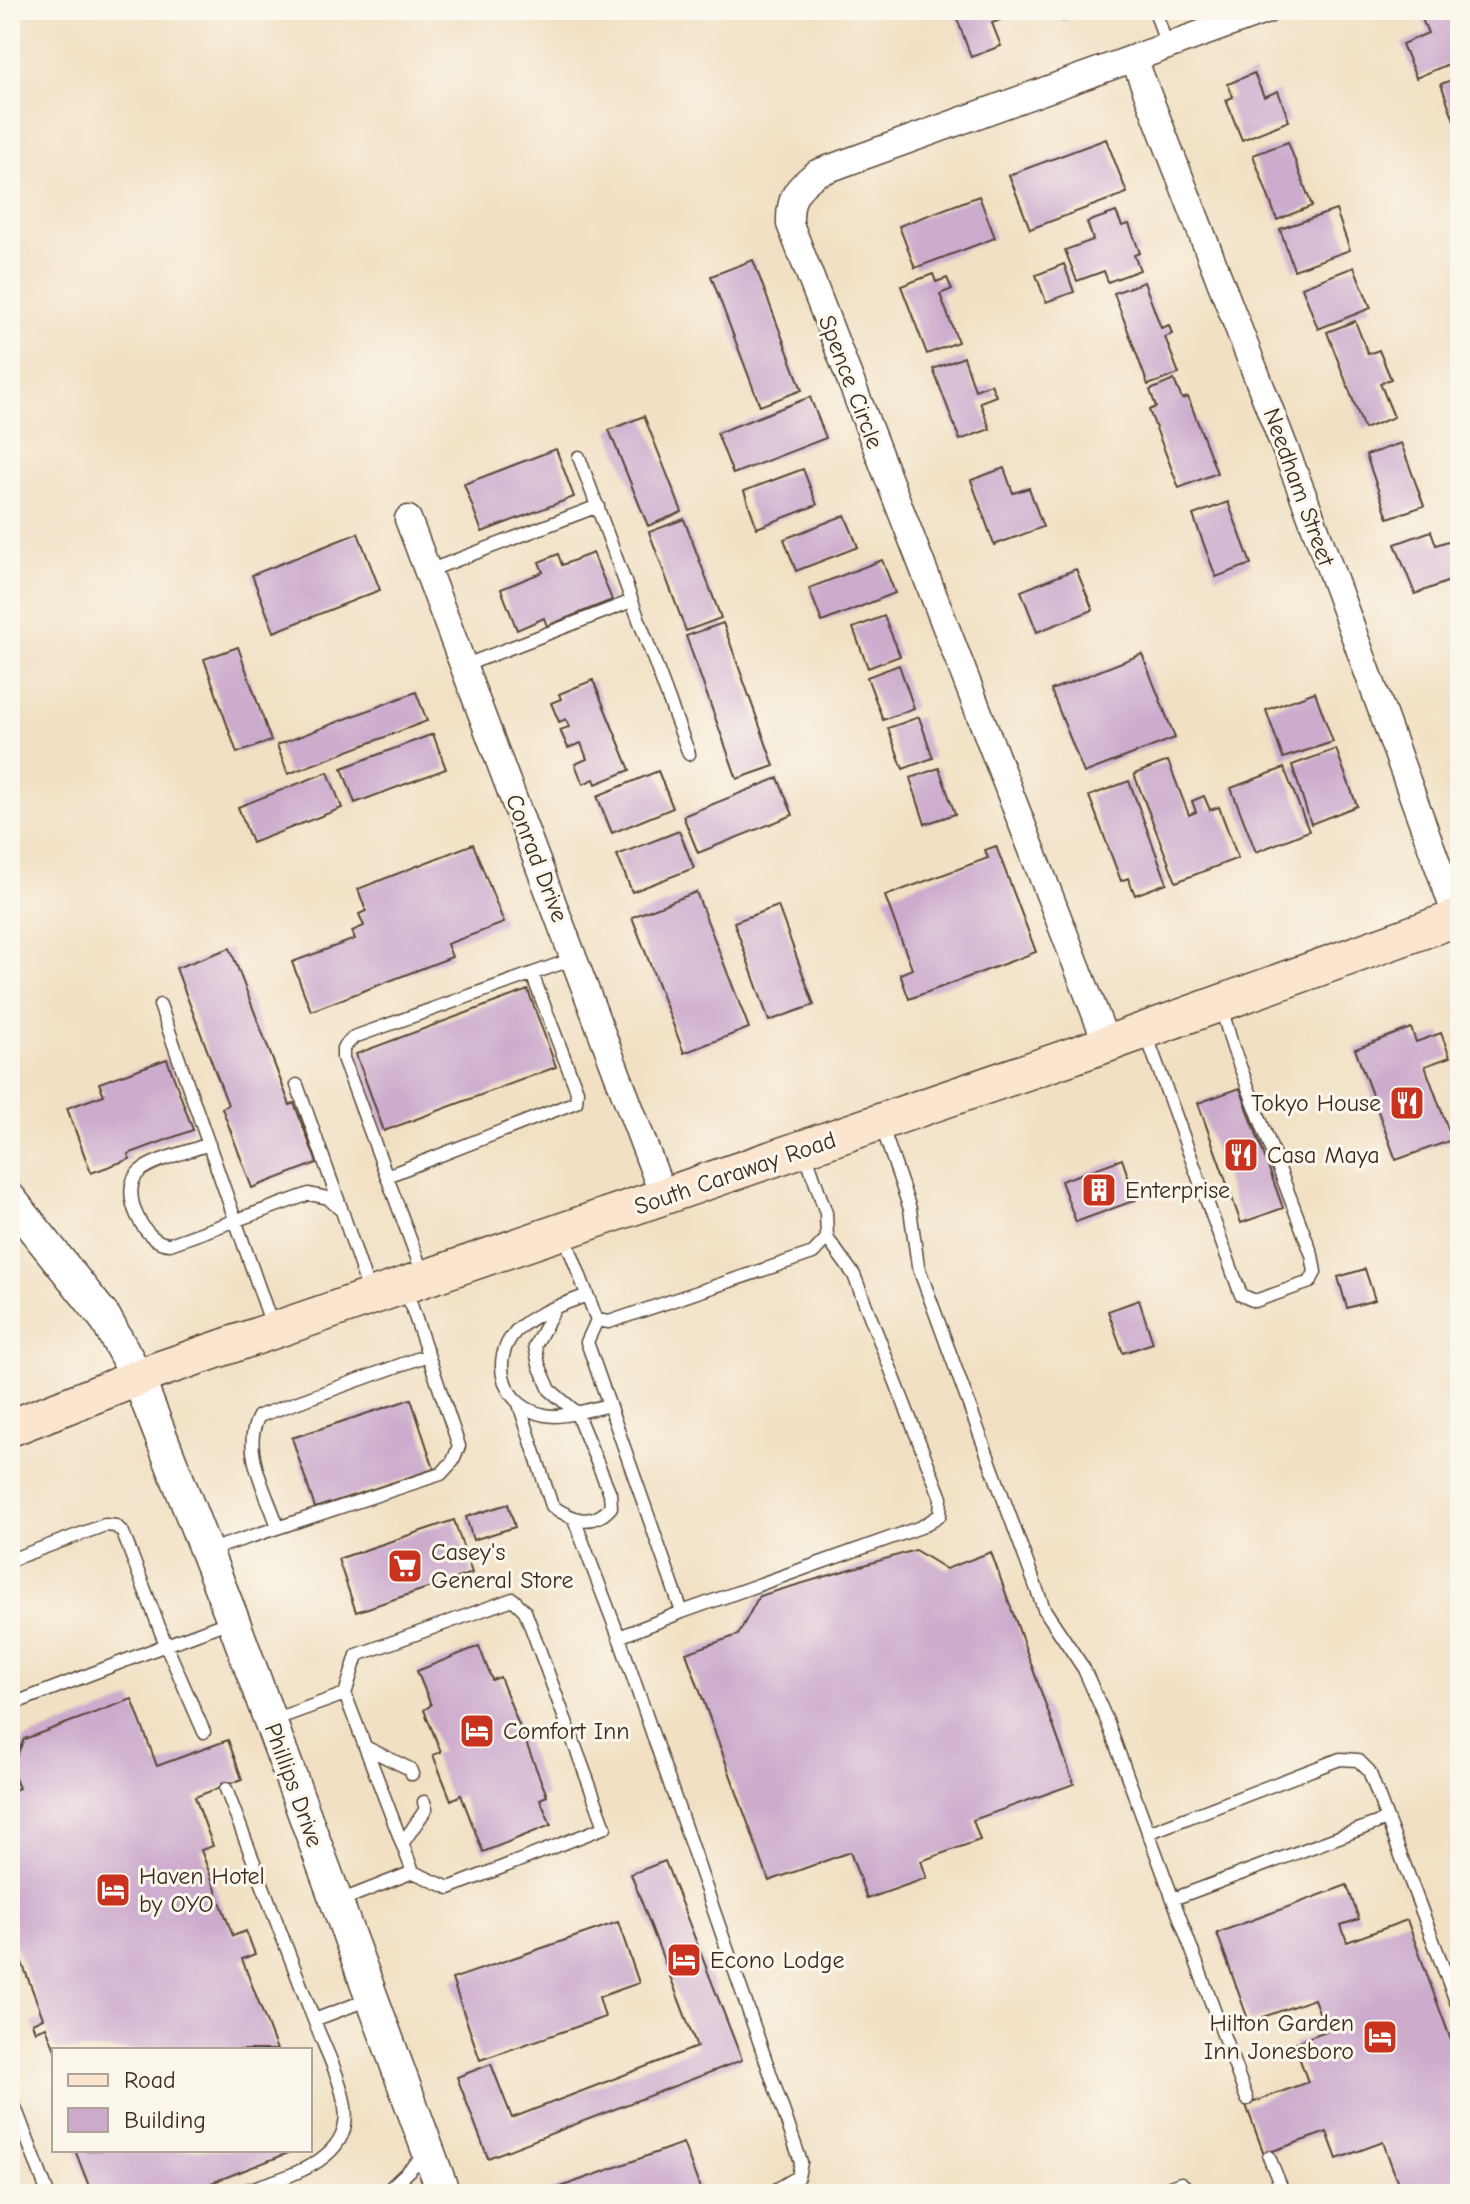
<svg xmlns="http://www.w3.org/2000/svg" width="1470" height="2204" viewBox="0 0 1470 2204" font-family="'Comic Neue',sans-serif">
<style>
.building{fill:#cdabcd}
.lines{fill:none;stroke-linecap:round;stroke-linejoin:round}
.service-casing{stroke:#564537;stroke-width:15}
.minor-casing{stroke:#564537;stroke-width:29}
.tertiary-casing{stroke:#564537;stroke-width:35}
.secondary-casing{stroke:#564537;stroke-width:39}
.service{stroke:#fff;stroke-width:12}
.minor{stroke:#fff;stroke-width:26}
.tertiary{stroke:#fff;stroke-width:32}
.secondary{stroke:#fbe5cf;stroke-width:36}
.labels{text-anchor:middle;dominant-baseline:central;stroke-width:6;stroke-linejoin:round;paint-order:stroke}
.street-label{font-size:24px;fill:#3b2a1e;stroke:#fbf7ec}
.poi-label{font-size:24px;fill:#3b2a1e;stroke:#fbf7ec;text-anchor:start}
</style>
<rect width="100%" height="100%" fill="#fbf7ec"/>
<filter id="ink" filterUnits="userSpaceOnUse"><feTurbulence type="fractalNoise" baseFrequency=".0125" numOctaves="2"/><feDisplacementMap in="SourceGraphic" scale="16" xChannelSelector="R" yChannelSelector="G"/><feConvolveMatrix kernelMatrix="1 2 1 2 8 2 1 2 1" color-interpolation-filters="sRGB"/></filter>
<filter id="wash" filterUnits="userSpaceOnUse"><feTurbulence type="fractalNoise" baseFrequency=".006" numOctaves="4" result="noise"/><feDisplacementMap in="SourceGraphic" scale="32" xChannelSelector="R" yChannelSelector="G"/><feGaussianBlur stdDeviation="1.8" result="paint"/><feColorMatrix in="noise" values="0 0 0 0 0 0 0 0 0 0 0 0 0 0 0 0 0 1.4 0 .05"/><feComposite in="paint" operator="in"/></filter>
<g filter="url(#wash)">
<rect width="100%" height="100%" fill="#f1e0c3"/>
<g id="blocks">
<path class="building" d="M954,10H1020L1021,12L992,23L1001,46L971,57Z
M1059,10H1092L1063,21Z
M1418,10H1448L1460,38V59L1416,78L1402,44L1428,33Z
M1254,73L1264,97L1278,91L1289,121L1242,140L1226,100L1233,97L1228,84Z
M1460,77V137L1441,84Z
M1106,139L1127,193L1030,229L1009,175Z
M1288,142L1312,206L1277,220L1253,155Z
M979,196L995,238L915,268L899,226Z
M1336,210L1350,250L1294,270L1280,229Z
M1116,212L1122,226L1129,224L1140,253L1134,255L1140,270L1108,282L1104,271L1077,281L1065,250L1093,240L1087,222Z
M753,260L802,390L760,406L711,276Z
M1064,264L1074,292L1046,302L1036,275Z
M1354,267L1371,308L1318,329L1302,287Z
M933,274L936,282L947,278L952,289L940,294L958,342L927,354L901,286Z
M1144,282L1161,328L1169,325L1172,334L1165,337L1179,374L1148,385L1114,293Z
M1355,321L1368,354L1379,350L1391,379L1380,383L1394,417L1364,429L1327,332Z
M964,357L975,390L991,384L996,396L980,402L990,429L960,440L933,369Z
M1174,380L1182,399L1188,397L1217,473L1179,488L1149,410L1156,407L1150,390Z
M810,397L826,438L733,474L717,433Z
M644,416L682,512L648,526L609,430Z
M1401,443L1424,506L1388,518L1366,455Z
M556,449L574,497L482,532L464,484Z
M1004,468L1013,493L1029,488L1043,527L994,545L971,480Z
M803,469L817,505L757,528L744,491Z
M1228,502L1251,564L1216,577L1193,515Z
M845,515L858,547L796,571L784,539Z
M684,519L721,618L686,631L649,532Z
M1431,531L1436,545L1451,540L1460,563V577L1415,594L1395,544Z
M358,533L380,590L274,632L252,575Z
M593,553L612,600L547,626L544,618L517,630L501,589L543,572L539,562L558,554L562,565Z
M882,560L895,593L822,622L809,588Z
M1076,569L1093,610L1037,632L1021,591Z
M884,616L900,656L868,668L853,628Z
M723,623L774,766L737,779L686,636Z
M238,647L271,741L237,753L204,659Z
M1142,654L1175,738L1084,773L1051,690Z
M899,665L914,708L883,720L867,677Z
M593,680L630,770L596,784L594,779L583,784L575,764L587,759L581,743L568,748L560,730L569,727L566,719L559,722L551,703L561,699L559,694Z
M416,692L427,721L288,774L277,745Z
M1315,692L1333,742L1283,758L1266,710Z
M919,717L933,758L903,769L888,728Z
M433,734L446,769L355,803L342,768Z
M1336,749L1357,806L1311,824L1292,765Z
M1168,761L1189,815L1196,812L1192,801L1204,796L1210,810L1219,807L1238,858L1176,882L1134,774Z
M939,768L955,814L925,824L910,778Z
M1284,768L1309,831L1256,852L1231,788Z
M658,771L673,808L612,833L597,796Z
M328,772L342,808L252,843L238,807Z
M778,778L793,815L698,853L683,816Z
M1129,781L1167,883L1135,895L1128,878L1121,881L1089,796Z
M679,831L694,868L632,892L617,855Z
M473,844L504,923L447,944L452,957L311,1011L292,962L355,939L352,931L364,926L359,914L366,911L358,889Z
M996,846L1036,952L909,999L900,974L912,969L885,896L988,858L985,850Z
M696,892L749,1028L684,1053L632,917Z
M778,906L814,1005L769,1021L734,922Z
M230,948L290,1105L294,1103L317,1163L252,1188L222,1108L228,1105L176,968Z
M528,990L556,1067L384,1131L356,1054Z
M1411,1028L1416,1042L1441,1033L1450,1057L1425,1066L1452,1140L1396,1160L1355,1049Z
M167,1059L193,1130L128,1154L130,1159L91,1173L67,1108L104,1095L99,1083Z
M1240,1088L1283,1208L1241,1223L1198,1103Z
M1122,1159L1136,1200L1076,1222L1061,1181Z
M1365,1269L1375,1300L1347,1308L1338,1277Z
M1139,1300L1153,1343L1123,1353L1108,1311Z
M411,1399L434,1469L315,1508L292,1438Z
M508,1504L515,1527L473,1540L466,1517Z
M454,1520L472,1573L356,1612L338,1559Z
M915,1550L946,1569L991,1552L1074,1784L973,1820L980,1840L921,1861L927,1878L867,1899L850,1852L769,1881L686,1653L738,1635L759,1596Z
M479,1646L492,1680L500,1677L547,1796L540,1799L551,1825L483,1852L461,1795L451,1800L433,1755L441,1752L424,1710L431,1705L417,1671Z
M132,1699L157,1766L228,1740L242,1779L195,1797L213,1846L201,1850L233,1936L246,1931L255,1954L242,1959L277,2050H55L46,2027L35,2031L32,2023L43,2018L10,1931V1792L19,1788L11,1769L24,1739Z
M665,1861L742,2060L488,2158L457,2077L491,2064L512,2118L697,2047L631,1874Z
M1347,1885L1359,1919L1341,1925L1347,1942L1407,1920L1460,2065V2194H1402L1383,2142L1337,2159L1327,2132L1264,2154L1246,2105L1308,2082L1294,2043L1326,2031L1314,1999L1249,2022L1217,1933Z
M618,1922L639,1983L599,1997L605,2017L480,2060L452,1979Z
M683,2143L701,2191L541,2194Z
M75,2150H296L183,2194H92Z"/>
</g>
</g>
<g filter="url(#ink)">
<use href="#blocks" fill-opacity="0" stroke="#564537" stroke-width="2"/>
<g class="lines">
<defs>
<path id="service" d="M1155,10L1167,47
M579,457L632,601
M428,571L598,506
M463,666L632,601L689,754
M160,1005L273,1328
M1146,1034L1241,1295L1255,1301L1310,1282L1315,1272L1312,1255L1233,1048L1221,1007
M297,1085L341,1208
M881,1124L910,1209L918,1266L1044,1609L1084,1669L1107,1721L1247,2099
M209,1144C191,1151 152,1160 139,1172C118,1191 144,1245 170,1244L309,1194L328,1198L342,1211L370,1295
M387,1176L576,1102L577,1091L532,974
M564,1235L597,1320L609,1322L813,1253L827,1238L826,1213L805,1152
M423,1274L343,1058V1048L354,1037L576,958
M587,1295C563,1305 535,1312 516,1331C488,1361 504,1408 545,1415C563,1419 588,1409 606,1406
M597,1320L587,1342L682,1612L921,1527L940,1515L941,1498L854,1275L827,1238
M519,1404L552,1506C572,1520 593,1528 611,1507L610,1493L576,1412L550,1390L539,1365L535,1346L555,1308
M574,1519L619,1637
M278,1527C267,1493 240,1449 259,1416L428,1355
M207,1551L441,1474L453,1461L459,1446L406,1290
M10,1560L105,1525L116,1526L123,1533L166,1645L10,1705
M682,1612L619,1637L801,2162L798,2177L769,2194
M345,1694L357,1655L513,1599L525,1611L605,1827L449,1888L413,1872
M273,1720L345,1694L413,1872L337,1902
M204,1732L166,1645L233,1620
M365,1747L410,1769L412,1774
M226,1789L314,2020
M1148,1833L1340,1759L1358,1760L1369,1771L1460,2012
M402,1844L426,1809L424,1802
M1173,1899L1387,1819
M10,2094L48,2194
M1269,2157L1284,2194
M235,2194C276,2179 354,2165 345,2107C341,2078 324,2047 314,2020L372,1998
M384,2194L426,2154
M1151,2194L1181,2183L1194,2194"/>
<path id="minor" d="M1134,59L1308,508L1457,918
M408,519L664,1198
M1107,1044L790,224C789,197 797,188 817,173L1267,10"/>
<path id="tertiary" d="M10,1199L105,1318L138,1378L233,1620L444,2194"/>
<path id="secondary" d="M10,1428L158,1370L1107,1044L1460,917"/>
</defs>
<use href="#service" class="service-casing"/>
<use href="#minor" class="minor-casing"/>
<use href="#tertiary" class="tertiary-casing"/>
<use href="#secondary" class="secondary-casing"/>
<use href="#service" class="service"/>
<use href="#minor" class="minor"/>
<use href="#tertiary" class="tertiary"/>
<use href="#secondary" class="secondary"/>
</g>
</g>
<defs>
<symbol id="restaurant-square" viewBox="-11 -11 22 22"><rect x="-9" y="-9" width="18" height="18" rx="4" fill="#c8321e" stroke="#fbf7ec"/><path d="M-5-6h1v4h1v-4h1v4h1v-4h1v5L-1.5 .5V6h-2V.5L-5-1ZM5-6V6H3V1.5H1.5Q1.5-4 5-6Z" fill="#fff"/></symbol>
<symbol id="building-square" viewBox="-11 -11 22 22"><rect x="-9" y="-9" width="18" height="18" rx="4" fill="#c8321e" stroke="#fbf7ec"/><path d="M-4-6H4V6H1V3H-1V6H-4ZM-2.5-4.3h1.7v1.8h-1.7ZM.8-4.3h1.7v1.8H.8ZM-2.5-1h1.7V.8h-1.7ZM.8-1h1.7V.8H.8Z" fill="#fff"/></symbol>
<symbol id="supermarket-square" viewBox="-11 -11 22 22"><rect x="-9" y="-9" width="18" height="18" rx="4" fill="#c8321e" stroke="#fbf7ec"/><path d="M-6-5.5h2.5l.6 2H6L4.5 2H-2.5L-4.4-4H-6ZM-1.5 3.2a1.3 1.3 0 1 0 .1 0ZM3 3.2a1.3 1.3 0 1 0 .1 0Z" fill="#fff"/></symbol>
<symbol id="hotel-square" viewBox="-11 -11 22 22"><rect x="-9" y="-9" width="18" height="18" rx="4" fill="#c8321e" stroke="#fbf7ec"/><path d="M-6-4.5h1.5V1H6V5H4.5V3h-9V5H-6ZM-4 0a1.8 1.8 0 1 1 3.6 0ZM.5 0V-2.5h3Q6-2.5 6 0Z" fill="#fff"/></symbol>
</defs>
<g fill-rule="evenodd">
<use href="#restaurant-square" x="1387" y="1083" width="40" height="40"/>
<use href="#restaurant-square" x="1221" y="1135" width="40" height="40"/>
<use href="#building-square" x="1079" y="1170" width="40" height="40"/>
<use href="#supermarket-square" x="385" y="1546" width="40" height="40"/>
<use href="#hotel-square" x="457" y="1711" width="40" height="40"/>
<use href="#hotel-square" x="93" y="1870" width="40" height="40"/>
<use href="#hotel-square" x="664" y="1940" width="40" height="40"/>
<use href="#hotel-square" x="1360" y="2017" width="40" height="40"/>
</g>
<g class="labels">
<g class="street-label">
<text transform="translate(851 382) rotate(69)">Spence Circle</text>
<text transform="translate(1299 487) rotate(70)">Needham Street</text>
<text transform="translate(537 858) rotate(69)">Conrad Drive</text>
<text transform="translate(735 1173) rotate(-19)">South Caraway Road</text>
<text transform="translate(294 1785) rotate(70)">Phillips Drive</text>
</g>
<g class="poi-label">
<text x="1381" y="1103" text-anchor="end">Tokyo House</text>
<text x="1267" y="1155">Casa Maya</text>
<text x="1125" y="1190">Enterprise</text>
<text x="431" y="1552">Casey's<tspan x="431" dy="28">General Store</tspan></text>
<text x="503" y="1731">Comfort Inn</text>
<text x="139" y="1876">Haven Hotel<tspan x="139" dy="28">by OYO</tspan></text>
<text x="710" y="1960">Econo Lodge</text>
<text x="1354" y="2023" text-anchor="end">Hilton Garden<tspan x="1354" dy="28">Inn Jonesboro</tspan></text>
</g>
</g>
<rect width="1470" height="2204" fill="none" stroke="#fbf7ec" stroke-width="40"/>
<rect x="52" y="2048" width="260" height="104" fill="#fbf7ec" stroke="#aea59a" stroke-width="2"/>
<rect x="68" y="2074" width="40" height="12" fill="#fbe5cf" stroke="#aea59a" stroke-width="2"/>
<text x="124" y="2088" font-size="24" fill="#3b2a1e">Road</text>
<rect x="68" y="2108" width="40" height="24" fill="#cdabcd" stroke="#aea59a" stroke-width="2"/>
<text x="124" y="2128" font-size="24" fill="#3b2a1e">Building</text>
</svg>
